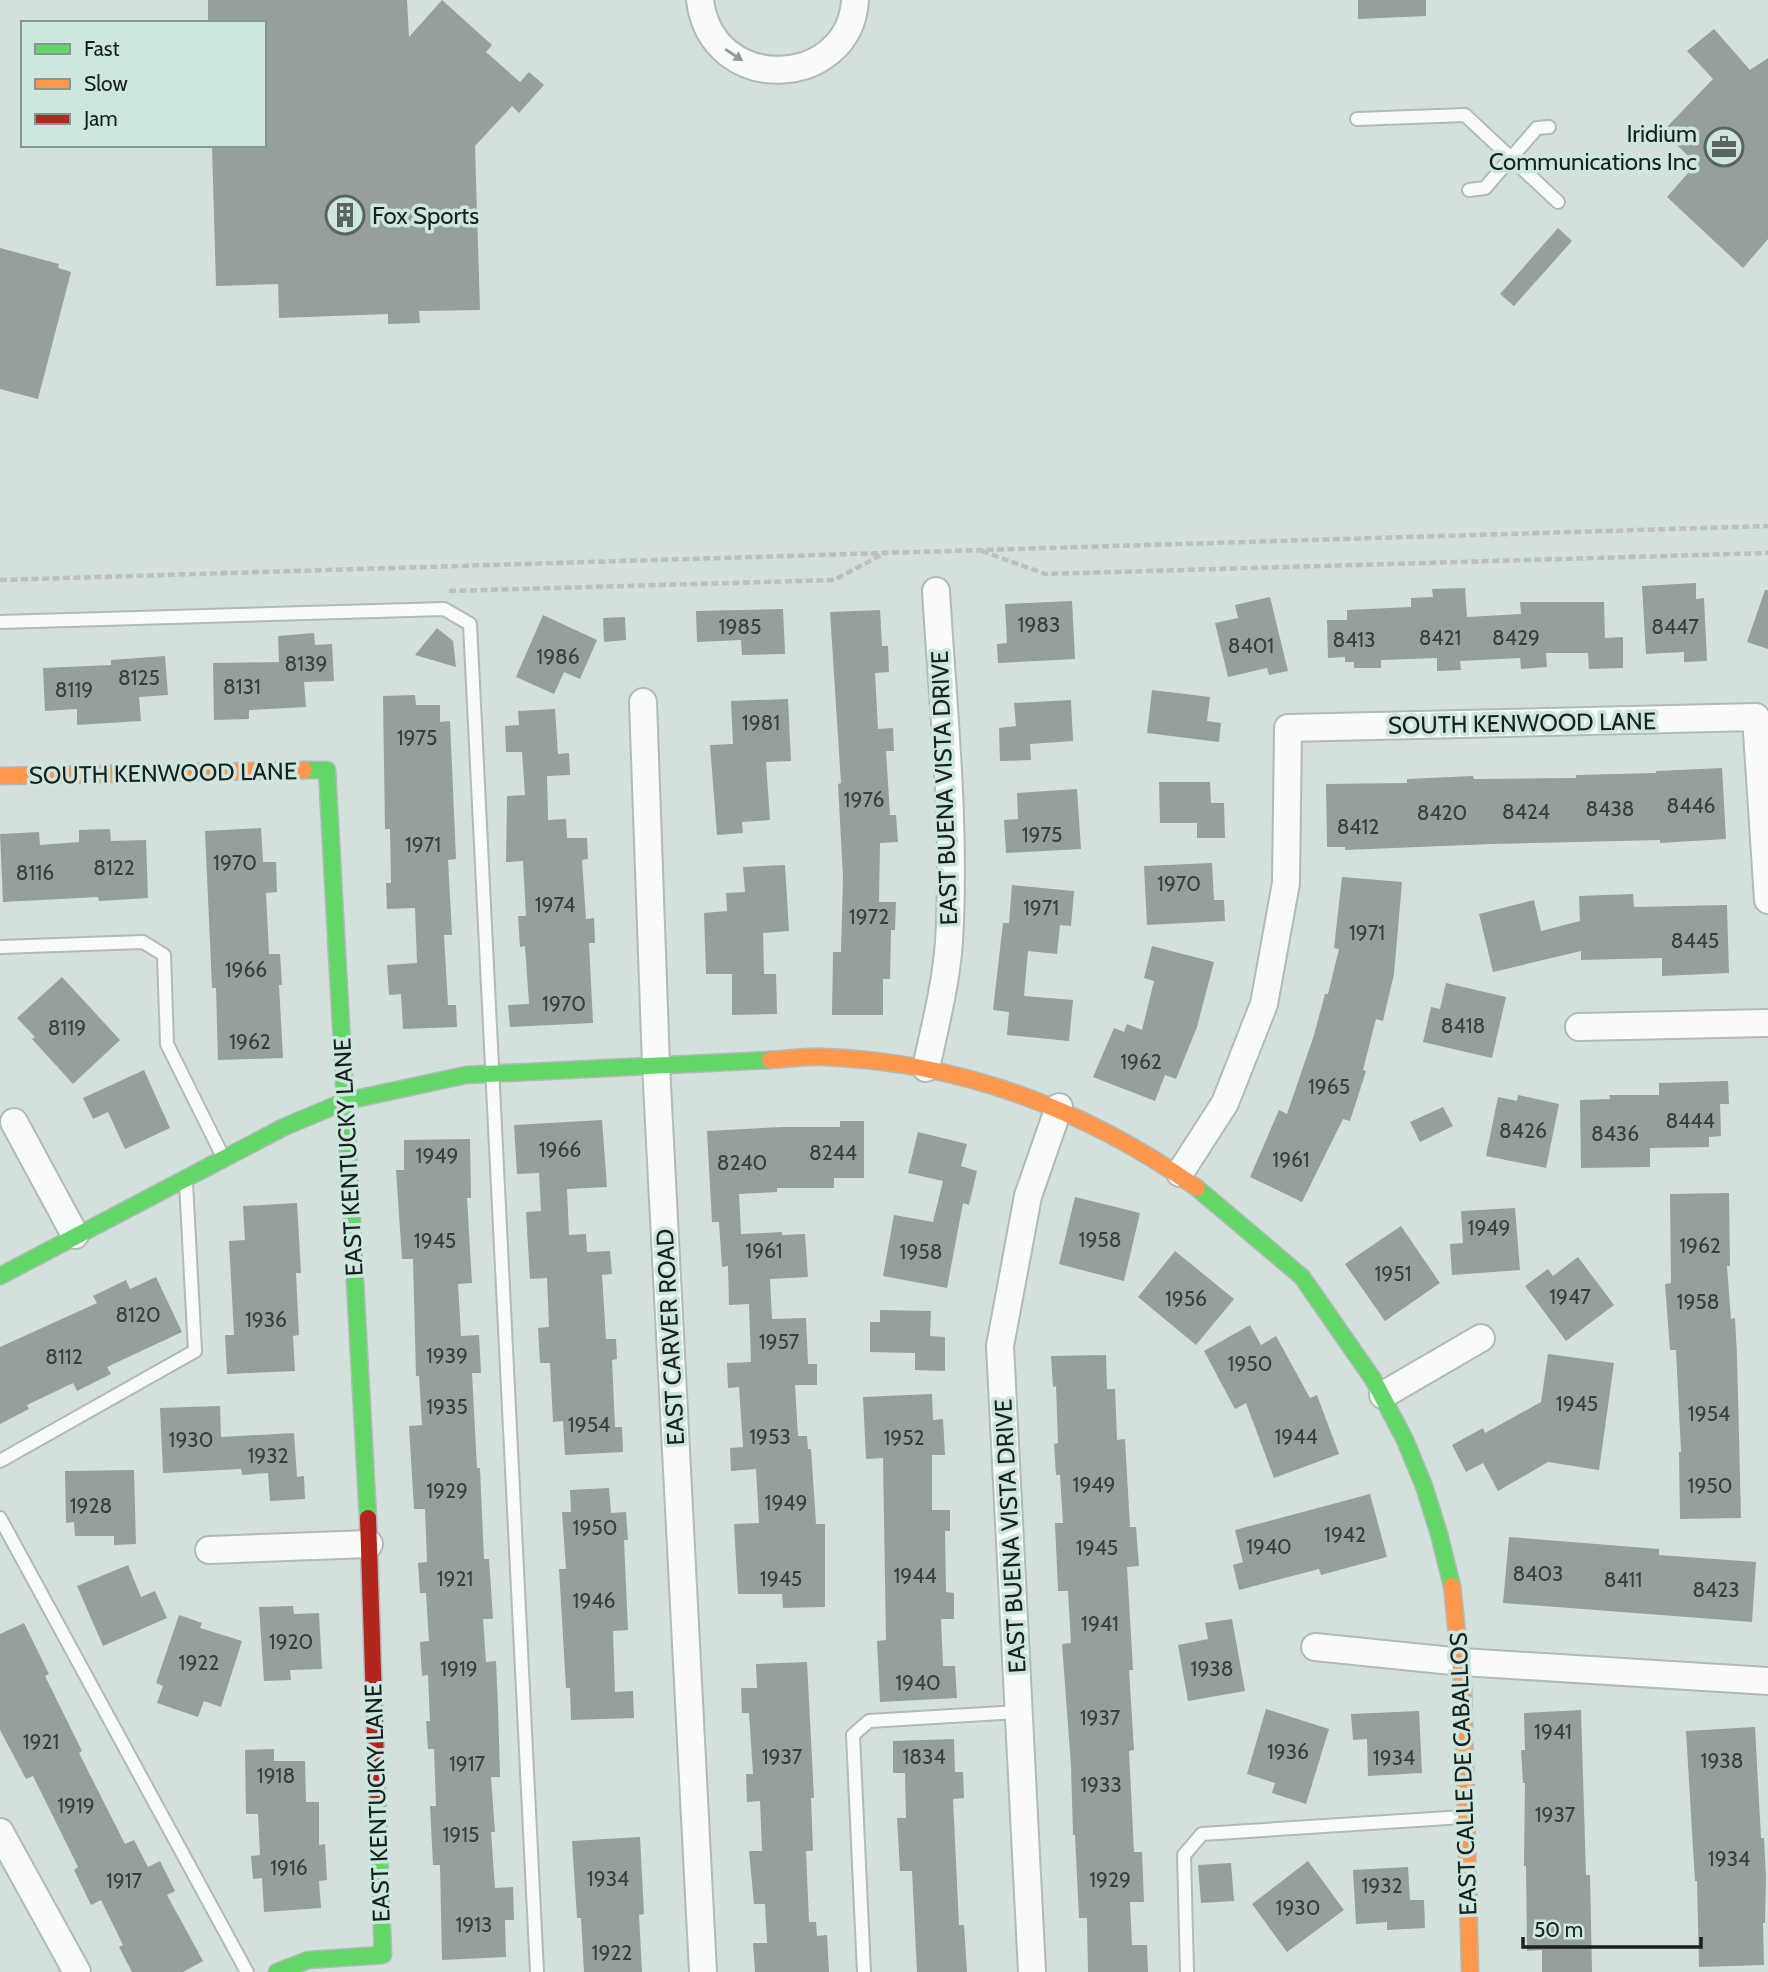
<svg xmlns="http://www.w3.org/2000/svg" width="1768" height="1972" viewBox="0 0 1768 1972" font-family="Cabin,sans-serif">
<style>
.building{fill:#959f9d}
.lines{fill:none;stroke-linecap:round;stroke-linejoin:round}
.lane-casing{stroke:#b0bab7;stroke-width:16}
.street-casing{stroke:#b0bab7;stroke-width:30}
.fast-casing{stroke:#b0bab7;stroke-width:19}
.slow-casing{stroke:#b0bab7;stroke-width:19}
.jam-casing{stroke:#b0bab7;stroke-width:19}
.path{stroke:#bcc0c0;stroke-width:4.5;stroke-dasharray:7 3.5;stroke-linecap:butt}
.lane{stroke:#f9fafa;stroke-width:12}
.street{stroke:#f9fafa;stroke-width:26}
.fast{stroke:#63d668;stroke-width:16}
.slow{stroke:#ff974d;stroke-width:16}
.jam{stroke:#b3261e;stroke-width:16}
.oneway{fill:#949897}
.labels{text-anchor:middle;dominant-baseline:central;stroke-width:7;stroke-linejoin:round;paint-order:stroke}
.number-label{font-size:21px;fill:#37403e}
.poi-label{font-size:24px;fill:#18211f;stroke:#cee6e0;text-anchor:end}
.street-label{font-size:24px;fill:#18211f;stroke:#cee6e0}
</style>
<rect width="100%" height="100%" fill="#d4e0dd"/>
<path class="building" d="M208,0H407L409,37L442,0L492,45L486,52L520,82L529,72L544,85L519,113L512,106L475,146L480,310L419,311L420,323L388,324V314L279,318L278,284L216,286L212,145H264V23H208Z
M1358,0H1426V16L1358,19Z
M1714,29L1750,70L1768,58V239L1743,268L1667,197L1696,164L1663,131L1713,79L1687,51Z
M1558,228L1572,241L1514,306L1500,294Z
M0,248L59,264L58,268L71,272L38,399L0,389Z
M1696,583V599L1704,598L1707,661L1684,662V652L1646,654L1642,586Z
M1465,588L1467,617L1521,614L1520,602H1604L1605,638L1623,637V668L1589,669L1588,653H1546L1547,667L1521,669L1520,658L1460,661L1461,670L1437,671V658L1381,660V668H1354V662H1345V657L1328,658L1327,620H1347V610L1411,607V598L1433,597L1432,589Z
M1765,590H1768V649L1747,642Z
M1270,597L1288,671L1269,675L1267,668L1228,677L1215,623L1238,618L1235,605Z
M1072,601L1075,659L998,663L997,644L1007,643L1005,604Z
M783,609L785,654L742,655L741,640L697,642L696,611Z
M880,610L882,646H888L889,672L875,673L878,729L893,728L894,751H886L890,815H896L898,842L880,843L879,902H896L895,930H891L890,979H883V1015H832L833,952H841L843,877L838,784L841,783L830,612Z
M543,615L597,640L580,679L564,672L554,694L516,677Z
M625,617L626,640L604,642L603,618Z
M437,628L453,641L456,667L415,655Z
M314,633L315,645L332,644L334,681L304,682L306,707L249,710V719L214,720L213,663L279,662L278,636Z
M165,656L168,695L139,697L141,721L77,725V709L45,711L43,668L111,665V660Z
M1152,690L1210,697L1207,721L1221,723L1219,742L1147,733Z
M415,695L416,705H440V722L450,721L456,859L448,860L452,935H444L448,1005H456L457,1027L403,1029L401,994L389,995L387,965L417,963L415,908L387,909L386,883H391L390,829H385L383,696Z
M788,699L791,761L766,762L770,820L742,822L743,833L717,835L710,745L733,744L731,701Z
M1071,700L1073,741L1030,744L1031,760L1000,761L999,728L1016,726L1014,703Z
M555,709L558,754L569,753L570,775L547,776L548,820L566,819L567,838H587L588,859L582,860L586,919L594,918L595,943H589L593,1023L510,1027L508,1005L529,1004L525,946L520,947L518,916H526L523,861L506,862L507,796L525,795L522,752H506L505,726L519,725L518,711Z
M1722,768L1726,839L1660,843V840L1492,844L1345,850V847H1327L1326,784L1407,783V779L1473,776L1474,779L1576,778V775L1656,773V771Z
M1159,782H1210L1211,803H1224L1225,838H1197V823H1160Z
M1077,789L1081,849L1006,853L1004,820L1018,819L1017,793Z
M261,828L263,862H276L277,892L266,893L269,954H280L282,985H279L283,1058L218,1060L216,988H212L205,831Z
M110,829L111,841L146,840L148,898L99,901L98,897L3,902L0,834L39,832L40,845L79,842V830Z
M1212,863L1214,900H1224L1225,921L1147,925L1144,866Z
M785,865L789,931L763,933L764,974H776L777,1014L732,1015V974H706L704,913L727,911L726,893L745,892L743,867Z
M1342,877L1402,882L1394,974L1383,1021L1376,1019L1363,1070L1366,1071L1350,1121L1343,1119L1302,1202L1250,1177L1279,1110L1287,1114L1314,1035L1325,994H1328L1339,949L1334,948Z
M1012,885L1074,891L1071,926L1060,925L1057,954L1028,951L1024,996L1073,1000L1069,1041L1007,1035L1009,1012L993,1010L1003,923H1009Z
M1633,894L1634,907L1727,905L1729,973L1662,976V958L1581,960V951L1493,972L1479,914L1534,900L1541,931L1580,921L1579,896Z
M1152,946L1214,962L1197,1027L1176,1079L1165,1075L1155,1101L1093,1077L1114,1028L1124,1032L1127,1024L1142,1030L1154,981L1144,978Z
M62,977L120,1040L73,1084L32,1039L35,1037L17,1018Z
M1446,983L1506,997L1492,1058L1423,1042L1431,1007L1440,1009Z
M144,1070L170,1128L125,1149L108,1112L93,1119L83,1098Z
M1728,1081L1729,1104H1720L1721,1136L1709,1137V1147L1650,1148V1167L1581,1168L1580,1100L1610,1099L1609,1095H1659V1083Z
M1518,1095L1559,1104L1546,1168L1486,1156L1498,1097L1517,1101Z
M1443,1107L1453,1126L1420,1142L1410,1122Z
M602,1120L607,1187L567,1189L569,1235L586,1234L587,1252L610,1251L612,1274L602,1275L606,1339H616L617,1359L612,1360L615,1427H622L623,1452L565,1455L563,1421L553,1422L550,1363H540L538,1328L549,1327L547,1278L530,1279L526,1212L541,1211L539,1173L517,1174L514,1125Z
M840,1121H864V1178H834V1188H777V1192L739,1194L741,1234L782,1232V1235L805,1234L808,1277L770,1279L772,1319L806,1318L808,1364H817V1385H795L798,1436H807L808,1449H811L816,1524H825V1607L783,1608L782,1594H738L734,1524L759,1523L756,1469L731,1471L730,1448L743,1447L739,1387L728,1388L727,1363L751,1362L749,1304L729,1305L728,1266L722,1267L719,1222H712L707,1131L783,1127H840Z
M918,1132L967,1144L961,1166L977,1171L969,1205L963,1203L947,1288L883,1276L894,1215L933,1222L943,1181L908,1173Z
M470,1139L471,1198H467L472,1283L458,1284L461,1336L479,1335L481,1373H472L477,1468H480L484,1559H489L493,1619H483L486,1662L496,1661L498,1707L500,1777H491L495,1832H491L495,1888L513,1887L514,1920H505L506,1957L442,1960L440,1865H433L430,1806H436L434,1749H428L426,1721H430L428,1675L422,1676L420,1642L429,1641L426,1593H420L418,1563L427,1562L425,1509H414L409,1426L422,1425L419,1376H416L413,1259H402L396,1170H404V1140Z
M1729,1193L1730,1266H1727L1731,1319L1735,1318L1737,1356L1741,1518L1680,1519L1679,1452H1681L1676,1350H1670L1665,1284L1671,1283L1670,1194Z
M1075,1197L1140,1213L1124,1281L1059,1264Z
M297,1203L301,1273H296L299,1335L293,1336L295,1371L227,1374L225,1335H234L229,1241L245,1240L243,1206Z
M1515,1208L1520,1270L1452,1275L1450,1244L1463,1243L1461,1211Z
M1401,1226L1440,1283L1385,1321L1345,1264Z
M1175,1251L1234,1299L1196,1345L1138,1297Z
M1578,1257L1614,1305L1566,1341L1525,1286L1548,1269L1553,1276Z
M156,1277L182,1332L107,1367L111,1374L77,1391L73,1383L27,1405L29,1409L0,1424V1347L97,1303L93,1296L126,1280L130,1289Z
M880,1310L931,1311L930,1336L945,1337V1371L915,1370V1353L870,1352V1322H880Z
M1250,1325L1261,1345L1276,1336L1310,1398L1317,1395L1339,1454L1274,1478L1246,1403L1235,1409L1204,1351Z
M1548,1354L1614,1363L1599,1470L1548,1462L1498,1491L1483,1463L1466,1472L1452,1445L1483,1428L1485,1433L1541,1402Z
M1106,1355L1107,1389H1115L1117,1440L1125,1439L1130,1527H1136L1139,1566L1127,1567L1133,1670H1129L1134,1750L1129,1751L1134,1852H1142L1144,1902H1130L1132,1945H1147L1148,1972H1088L1087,1918H1079L1075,1835H1073L1071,1766L1062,1644L1071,1643L1068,1591H1058L1055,1523H1063L1060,1475H1056L1054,1444L1058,1443L1056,1386L1053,1387L1051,1356Z
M932,1394L933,1420L943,1419L945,1455H932V1510H950V1531H945L946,1592L954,1593V1619H941L943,1666H955L957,1698L880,1702L877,1641L886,1640L883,1458L866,1459L863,1397Z
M220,1406L221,1437L294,1433L297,1477L304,1476L305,1499L270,1501L268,1473L242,1475L241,1469L163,1473L160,1408Z
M134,1470L136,1544L114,1545V1536H75L74,1522L66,1523L65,1471Z
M609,1488L611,1513L626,1512L628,1540H624L628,1630L613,1631L615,1692L633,1691L634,1718L571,1720L570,1688H566L559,1569H566L562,1512H571L570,1490Z
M1370,1494L1387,1557L1321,1575L1319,1569L1239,1590L1233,1565L1243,1562L1235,1530Z
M1509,1537L1659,1549V1555L1756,1562L1752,1622L1503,1603Z
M128,1565L141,1597L155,1591L167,1618L103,1646L77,1586Z
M293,1606L294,1614L319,1613L322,1669L290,1670L291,1680L264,1681L259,1607Z
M179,1615L202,1623L200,1628L242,1641L221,1707L204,1701L198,1717L157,1703L163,1686L156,1683Z
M1232,1619L1245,1691L1188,1701L1178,1645L1208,1639L1205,1623Z
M24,1623L49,1674L45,1676L82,1751L79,1753L125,1844L134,1840L148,1867L160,1861L175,1891L167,1895L203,1961L183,1972H132L119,1947L123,1945L101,1900L91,1905L74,1870L78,1867L33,1776L26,1779L0,1730V1634Z
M807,1662L814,1798H811L813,1851H806L809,1922H816L817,1936L827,1935L829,1972H755L753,1943H767L765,1904H754L749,1851H762L760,1801L747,1802L746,1774H753L749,1713H742L741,1688H757L756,1664Z
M1266,1709L1329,1729L1306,1804L1272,1793L1275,1783L1247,1774Z
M1581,1710L1586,1875H1590L1592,1972H1542V1950L1527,1951L1526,1866H1524L1525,1783H1523L1521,1750H1525L1524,1713Z
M1419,1711L1422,1773L1368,1776L1367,1739L1353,1740L1351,1714Z
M1755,1727L1761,1838H1764L1766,1878L1765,1923H1763L1764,1965L1699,1967L1697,1881H1695L1686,1731Z
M954,1739L955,1772H963L964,1798L953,1799L959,1925H964L967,1972H917L912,1871H900L897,1818H906L905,1773H893V1741Z
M274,1749V1761H305L306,1802H319V1845L325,1844L327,1880L319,1881L321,1908L264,1912L262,1878L253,1879L251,1856L260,1855L258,1814H246L245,1750Z
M640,1837L644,1914L639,1915L642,1972H584L581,1918H577L572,1841Z
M1308,1861L1344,1910L1287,1952L1252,1904Z
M1231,1863L1234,1901L1201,1903L1198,1865Z
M1408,1867L1410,1900H1424L1425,1928L1387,1930V1922L1356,1924L1353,1870Z"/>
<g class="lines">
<defs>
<path id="lane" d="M1357,119L1465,115L1558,202
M1469,190L1485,188L1537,128L1549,127
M0,622L444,609L470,624L537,1972
M0,947L143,942L164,955L167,1044L222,1155
M0,1461L195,1351L186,1183
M0,1518L247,1972
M864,1972L853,1735L869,1721L1019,1712
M1187,1972L1184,1855L1202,1834L1463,1817"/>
<path id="street" d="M700,0C712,97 850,89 855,0
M643,702L656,1065L703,1972
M1579,1027L1768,1023
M926,1068C935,1026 946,984 949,942C956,825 943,707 936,591
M14,1122L75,1235
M1180,1173L1225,1103L1264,1004L1286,883L1288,728L1756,717L1768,900
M1383,1395L1481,1338
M209,1550L369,1544
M1315,1647L1462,1662L1768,1681
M0,1832L77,1972
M1032,1972L1000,1346L1028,1196L1059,1107"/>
<path id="fast" d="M304,770H327L368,1518
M1197,1188L1302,1277L1373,1379L1405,1440L1424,1486L1439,1534L1452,1586
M0,1276L284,1127L346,1101L466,1075L770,1060
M277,1972L308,1960L383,1955L377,1793"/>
<path id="slow" d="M0,776L304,770
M770,1060C788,1059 806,1056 823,1057C961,1062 1085,1109 1197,1188
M1452,1586L1463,1689L1470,1972"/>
<path id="jam" d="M368,1518L377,1793"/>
</defs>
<use href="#lane" class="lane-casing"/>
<use href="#street" class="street-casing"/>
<use href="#fast" class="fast-casing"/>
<use href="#slow" class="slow-casing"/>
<use href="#jam" class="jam-casing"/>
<path class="path" d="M982,551L1045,574L1768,553
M0,580L1768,526
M449,591L834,580L885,553"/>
<use href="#lane" class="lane"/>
<use href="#street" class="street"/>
<use href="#fast" class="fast"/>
<use href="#slow" class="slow"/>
<use href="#jam" class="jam"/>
</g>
<defs><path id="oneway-solid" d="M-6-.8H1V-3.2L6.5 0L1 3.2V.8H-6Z" transform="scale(1.75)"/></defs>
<use class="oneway" href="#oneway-solid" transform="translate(734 55) rotate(34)"/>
<defs>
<symbol id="office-ring" viewBox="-11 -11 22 22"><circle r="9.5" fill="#cee6e0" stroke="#5a6462" stroke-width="1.5"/><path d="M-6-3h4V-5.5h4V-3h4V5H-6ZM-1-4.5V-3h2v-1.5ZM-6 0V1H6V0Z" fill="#5a6462"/></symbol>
<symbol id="building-ring" viewBox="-11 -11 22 22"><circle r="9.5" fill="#cee6e0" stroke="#5a6462" stroke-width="1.5"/><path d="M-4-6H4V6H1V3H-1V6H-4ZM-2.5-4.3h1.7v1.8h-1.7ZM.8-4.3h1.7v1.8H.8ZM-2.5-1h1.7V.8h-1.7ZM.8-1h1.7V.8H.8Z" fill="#5a6462"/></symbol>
</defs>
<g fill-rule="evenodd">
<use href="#office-ring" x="1702" y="125" width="44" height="44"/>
<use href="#building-ring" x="323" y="193" width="44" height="44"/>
</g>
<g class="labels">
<g class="number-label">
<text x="1039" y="624">1983</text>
<text x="740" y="626">1985</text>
<text x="1675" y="626">8447</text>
<text x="1440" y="637">8421</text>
<text x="1516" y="637">8429</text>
<text x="1354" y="639">8413</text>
<text x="1251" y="645">8401</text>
<text x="558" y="656">1986</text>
<text x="306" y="663">8139</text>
<text x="139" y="677">8125</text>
<text x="242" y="686">8131</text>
<text x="74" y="689">8119</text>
<text x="761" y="722">1981</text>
<text x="417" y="737">1975</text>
<text x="864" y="799">1976</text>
<text x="1691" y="805">8446</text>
<text x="1610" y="808">8438</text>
<text x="1526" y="811">8424</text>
<text x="1442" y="812">8420</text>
<text x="1358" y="826">8412</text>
<text x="1042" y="834">1975</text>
<text x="423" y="844">1971</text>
<text x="235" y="862">1970</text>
<text x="114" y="867">8122</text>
<text x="35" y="872">8116</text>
<text x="1179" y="883">1970</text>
<text x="555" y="904">1974</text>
<text x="1041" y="907">1971</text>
<text x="869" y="916">1972</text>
<text x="1367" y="932">1971</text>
<text x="1695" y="940">8445</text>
<text x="246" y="969">1966</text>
<text x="564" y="1003">1970</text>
<text x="1463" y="1025">8418</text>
<text x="67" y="1027">8119</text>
<text x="250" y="1041">1962</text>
<text x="1141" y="1061">1962</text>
<text x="1329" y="1086">1965</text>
<text x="1690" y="1120">8444</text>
<text x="1523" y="1130">8426</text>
<text x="1615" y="1133">8436</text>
<text x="560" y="1149">1966</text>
<text x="833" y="1152">8244</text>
<text x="437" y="1155">1949</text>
<text x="1291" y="1159">1961</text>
<text x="742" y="1162">8240</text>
<text x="1489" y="1227">1949</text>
<text x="1100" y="1239">1958</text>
<text x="435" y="1240">1945</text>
<text x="1700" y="1245">1962</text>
<text x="764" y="1250">1961</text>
<text x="921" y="1251">1958</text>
<text x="1393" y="1273">1951</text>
<text x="1570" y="1296">1947</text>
<text x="1186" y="1298">1956</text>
<text x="1698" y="1301">1958</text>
<text x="138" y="1314">8120</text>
<text x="266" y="1319">1936</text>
<text x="779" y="1341">1957</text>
<text x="447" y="1355">1939</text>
<text x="64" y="1356">8112</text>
<text x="1250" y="1363">1950</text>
<text x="1577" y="1403">1945</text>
<text x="447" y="1406">1935</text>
<text x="1709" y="1413">1954</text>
<text x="589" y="1424">1954</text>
<text x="770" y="1436">1953</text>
<text x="1296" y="1436">1944</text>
<text x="904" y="1437">1952</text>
<text x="191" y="1439">1930</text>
<text x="268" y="1455">1932</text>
<text x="1094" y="1484">1949</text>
<text x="1710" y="1485">1950</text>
<text x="447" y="1490">1929</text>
<text x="786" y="1502">1949</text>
<text x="91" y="1505">1928</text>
<text x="595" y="1527">1950</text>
<text x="1345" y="1534">1942</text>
<text x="1269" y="1546">1940</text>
<text x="1097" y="1547">1945</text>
<text x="1538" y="1573">8403</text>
<text x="915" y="1575">1944</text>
<text x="455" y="1578">1921</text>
<text x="781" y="1578">1945</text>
<text x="1623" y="1579">8411</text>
<text x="1716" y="1589">8423</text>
<text x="594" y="1600">1946</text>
<text x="1100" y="1623">1941</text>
<text x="291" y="1641">1920</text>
<text x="199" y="1662">1922</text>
<text x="459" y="1668">1919</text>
<text x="1212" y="1668">1938</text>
<text x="918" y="1682">1940</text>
<text x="1100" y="1717">1937</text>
<text x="1553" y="1731">1941</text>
<text x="41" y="1741">1921</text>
<text x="1288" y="1751">1936</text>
<text x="782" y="1756">1937</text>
<text x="924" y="1756">1834</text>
<text x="1394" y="1757">1934</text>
<text x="1722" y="1760">1938</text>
<text x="467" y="1763">1917</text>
<text x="276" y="1775">1918</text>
<text x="1101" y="1784">1933</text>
<text x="76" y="1805">1919</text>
<text x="1555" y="1814">1937</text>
<text x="461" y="1834">1915</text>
<text x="1729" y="1858">1934</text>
<text x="289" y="1867">1916</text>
<text x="608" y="1878">1934</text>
<text x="1110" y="1879">1929</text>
<text x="124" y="1880">1917</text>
<text x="1382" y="1885">1932</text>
<text x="1298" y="1907">1930</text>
<text x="474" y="1924">1913</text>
<text x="612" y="1952">1922</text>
</g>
<g class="poi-label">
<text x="1697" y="133">Iridium<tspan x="1697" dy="28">Communications Inc</tspan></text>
<text x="372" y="215" text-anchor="start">Fox Sports</text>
</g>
<g class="street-label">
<text transform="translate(1522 723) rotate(-1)">SOUTH KENWOOD LANE</text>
<text transform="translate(163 773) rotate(-1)">SOUTH KENWOOD LANE</text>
<text transform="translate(944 788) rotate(-92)">EAST BUENA VISTA DRIVE</text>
<text transform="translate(348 1157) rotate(-93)">EAST KENTUCKY LANE</text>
<text transform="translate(670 1337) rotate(-93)">EAST CARVER ROAD</text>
<text transform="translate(1010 1536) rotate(-93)">EAST BUENA VISTA DRIVE</text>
<text transform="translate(1463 1774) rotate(-92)">EAST CALLE DE CABALLOS</text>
<text transform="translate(377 1803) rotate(-92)">EAST KENTUCKY LANE</text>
</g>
</g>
<rect x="21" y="21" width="245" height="126" fill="#cee6e0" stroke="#859793" stroke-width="2"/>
<rect x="35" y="44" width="35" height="10" fill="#63d668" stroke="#859793" stroke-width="2"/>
<text x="84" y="56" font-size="21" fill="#18211f">Fast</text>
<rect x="35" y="79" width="35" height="10" fill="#ff974d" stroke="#859793" stroke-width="2"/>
<text x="84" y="91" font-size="21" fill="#18211f">Slow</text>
<rect x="35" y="114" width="35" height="10" fill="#b3261e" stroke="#859793" stroke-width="2"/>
<text x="84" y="126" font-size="21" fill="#18211f">Jam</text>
<path d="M1523 1937v10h178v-10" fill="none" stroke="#18211f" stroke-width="3.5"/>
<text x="1534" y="1937" font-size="21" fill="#18211f" stroke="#cee6e0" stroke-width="5" paint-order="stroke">50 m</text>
</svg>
